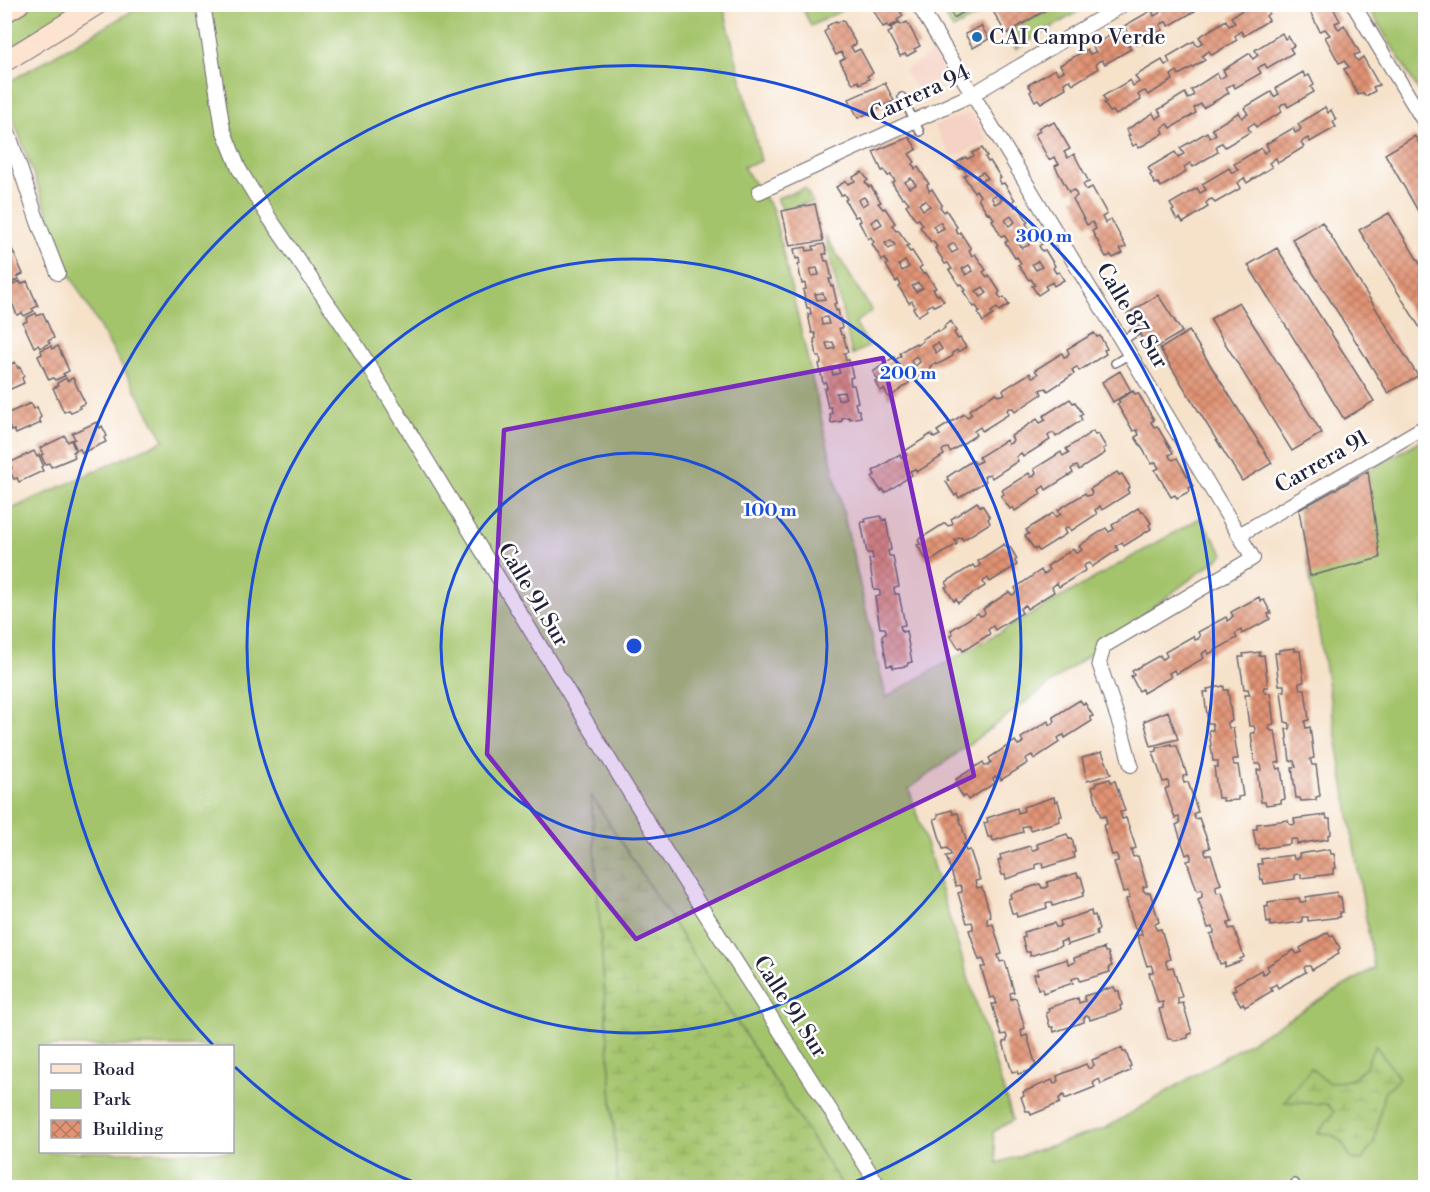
<svg xmlns="http://www.w3.org/2000/svg" width="1430" height="1192" viewBox="0 0 1430 1192" font-family="'Libre Bodoni',serif">
<style>
.built{fill:#f6d1c5}
.green{fill:#a4c46c;stroke:#637354;stroke-width:1.5;fill-rule:evenodd}
.wetland{fill:url(#wetland-marsh);stroke:#637354;stroke-width:1.5}
.garden{fill:url(#garden-furrows);stroke:#637354;stroke-width:1.5}
.building{fill:url(#building-cross-hatch);fill-rule:evenodd}
.lines{fill:none;stroke-linecap:round;stroke-linejoin:round}
.service-casing{stroke:#6c656d;stroke-width:10}
.minor-casing{stroke:#6c656d;stroke-width:16}
.secondary-casing{stroke:#6c656d;stroke-width:22}
.service{stroke:#fff;stroke-width:7}
.minor{stroke:#fff;stroke-width:14}
.secondary{stroke:#fde4d1;stroke-width:20}
.marked{fill:#7b2cbf;fill-opacity:0.2;stroke:#7b2cbf;stroke-width:4.5;stroke-linejoin:round}
.ring{fill:none;stroke:#1d4ed8;stroke-width:3}
.poi-dot{fill:#1f6fb2;stroke:#fff;stroke-width:2}
.labels{text-anchor:middle;dominant-baseline:central;stroke-width:5;stroke-linejoin:round;paint-order:stroke}
.poi-label{font-size:22px;fill:#22223b;stroke:#fff;text-anchor:start}
.street-label{font-size:22px;fill:#22223b;stroke:#fff}
.centre{fill:#1d4ed8;stroke:#fff;stroke-width:3}
.ring-label{font-size:18px;text-anchor:middle;font-weight:bold;fill:#1d4ed8;stroke:#fff;stroke-width:5;stroke-linejoin:round;paint-order:stroke}
</style>
<defs>
<pattern id="wetland-marsh" width="20" height="14" patternUnits="userSpaceOnUse" patternTransform="scale(1.5)"><rect width="20" height="14" fill="#a4c46c"/><path d="M1 5h8M5 5V1M11 12h8M15 12V8" fill="none" stroke="#8da85e"/></pattern>
<pattern id="garden-furrows" width="10" height="10" patternUnits="userSpaceOnUse" patternTransform="scale(1.5)"><rect width="10" height="10" fill="#a4c46c"/><path d="M-1 1l2-2M0 10L10 0M9 11l2-2" fill="none" stroke="#8da85e"/></pattern>
<pattern id="building-cross-hatch" width="8" height="8" patternUnits="userSpaceOnUse" patternTransform="scale(1.5)"><rect width="8" height="8" fill="#e19374"/><path d="M0 0l8 8M0 8l8-8" fill="none" stroke="#b67860"/></pattern>
</defs>
<rect width="100%" height="100%" fill="#fff"/>
<filter id="ink" filterUnits="userSpaceOnUse"><feTurbulence type="fractalNoise" baseFrequency=".0167" numOctaves="2"/><feDisplacementMap in="SourceGraphic" scale="12" xChannelSelector="R" yChannelSelector="G"/><feConvolveMatrix kernelMatrix="1 2 1 2 8 2 1 2 1" color-interpolation-filters="sRGB"/></filter>
<filter id="wash" filterUnits="userSpaceOnUse"><feTurbulence type="fractalNoise" baseFrequency=".008" numOctaves="4" result="noise"/><feDisplacementMap in="SourceGraphic" scale="24" xChannelSelector="R" yChannelSelector="G"/><feGaussianBlur stdDeviation="1.35" result="paint"/><feColorMatrix in="noise" values="0 0 0 0 0 0 0 0 0 0 0 0 0 0 0 0 0 1.4 0 .05"/><feComposite in="paint" operator="in"/></filter>
<g filter="url(#wash)">
<rect width="100%" height="100%" fill="#f6e1c9"/>
<path class="built" d="M933,53L946,74L916,90L904,70Z
M971,112L988,141L953,157L934,126Z"/>
<path class="green" d="M30,5H82L5,51V20Z
M143,5H723L761,161L743,167L773,210L886,697L1200,518L1224,554L909,789L1013,1120L993,1132L997,1163L1106,1128L1374,968L1299,510L1425,438V1187H843L591,796L618,1187H5V512L164,440L70,275L5,96V84ZM40,1046H232V1152H40Z
M801,5H852L811,26Z
M938,5H945L954,18L977,5H989L991,8L953,29Z
M1056,5H1089L1016,49L1006,34Z
M1367,5H1425V101Z
M825,235L872,311L855,323L869,346L852,355Z"/>
<path class="wetland" d="M591,795L843,1187H618Z
M1375,1045L1399,1078L1384,1093L1374,1143L1361,1161L1351,1159C1343,1142 1339,1133 1318,1133L1334,1112L1327,1104L1284,1102L1311,1068L1328,1083L1350,1080L1365,1068Z"/>
<path class="garden" d="M805,188L813,202L782,209L777,198Z"/>
<g id="blocks">
<path class="building" d="M870,4H896L903,16L897,20L899,22L889,27L887,25L883,27Z
M945,4H977L954,18Z
M989,4H1056L1006,34Z
M1161,4H1194L1192,6L1195,11L1169,26L1166,22L1163,23L1160,25L1163,30L1137,45L1134,41L1131,42L1128,45L1131,49L1105,64L1102,60L1099,61L1096,64L1098,69L1073,84L1070,80L1067,81L1064,83L1066,88L1041,103L1038,99L1035,101L1030,92L1032,90L1028,85L1055,69L1058,74L1064,71L1060,65L1087,49L1090,54L1096,52L1092,46L1119,30L1122,35L1128,32L1124,26L1152,10L1154,16L1160,13L1156,7Z
M1252,4H1260L1261,6L1265,4L1269,13L1266,16L1269,20L1244,36L1241,31L1238,33L1235,36L1237,40L1212,55L1209,51L1206,53L1202,56L1205,60L1179,75L1177,71L1171,75L1173,80L1148,95L1145,91L1142,92L1138,95L1141,100L1116,115L1113,111L1110,112L1104,103L1106,102L1103,96L1130,80L1133,86L1139,82L1135,76L1162,60L1165,65L1170,63L1167,57L1194,41L1197,46L1203,42L1199,37L1226,20L1229,26L1235,23L1231,17Z
M1306,4H1331L1340,21L1335,23L1337,27L1339,29L1344,25L1360,53L1354,55L1356,59L1358,61L1363,57L1379,85L1373,87L1375,91L1366,96L1363,93L1358,95L1344,69L1349,67L1344,61L1339,63L1325,37L1330,35L1325,29L1320,31Z
M843,20L856,44L851,47L854,52L860,49L873,73L867,76L869,79L860,84L858,81L853,84L840,61L845,58L841,52L836,55L824,32L828,29L827,26L836,21L837,23Z
M907,22L920,46L914,49L916,51L907,56L905,54L900,56L888,33L892,31L890,28L900,23L901,25Z
M981,26L989,39L973,48L965,34Z
M1282,33L1285,39L1288,36L1294,46L1290,48L1293,53L1267,68L1265,64L1261,66L1258,68L1261,73L1235,88L1233,84L1229,86L1226,88L1229,93L1203,108L1201,104L1197,106L1194,108L1196,113L1171,128L1168,124L1162,128L1164,133L1139,148L1136,144L1133,146L1128,136L1130,135L1126,130L1153,113L1156,119L1162,115L1158,110L1185,93L1188,99L1194,95L1191,90L1217,73L1220,79L1226,75L1223,70L1250,53L1253,59L1258,55L1255,50Z
M1303,72L1305,77L1309,75L1314,85L1311,87L1314,92L1288,107L1286,103L1282,104L1280,107L1282,112L1256,127L1254,123L1248,127L1250,132L1225,147L1222,143L1219,144L1216,147L1218,152L1193,167L1190,163L1184,167L1186,172L1161,187L1158,183L1155,184L1150,175L1152,174L1148,168L1175,152L1178,157L1184,154L1180,148L1207,132L1210,138L1216,134L1212,129L1239,112L1242,118L1246,115L1248,114L1244,108L1271,92L1274,97L1279,94L1276,88Z
M885,83L894,101L858,118L849,99Z
M1325,107L1328,113L1331,110L1336,120L1333,122L1336,127L1310,142L1308,138L1304,140L1301,143L1304,147L1278,163L1276,158L1273,160L1269,163L1272,167L1247,183L1244,178L1241,180L1238,183L1241,188L1215,203L1212,199L1209,200L1206,203L1208,207L1183,223L1180,218L1177,220L1172,211L1174,210L1170,204L1197,188L1200,193L1206,190L1202,184L1229,168L1232,173L1238,170L1234,164L1261,148L1264,153L1267,151L1269,150L1266,144L1293,128L1295,133L1299,131L1301,129L1298,124Z
M1054,122L1070,149L1064,152L1068,158L1074,154L1089,182L1083,184L1086,190L1092,187L1107,214L1102,217L1105,223L1111,219L1126,247L1120,249L1123,253L1113,258L1111,255L1106,257L1092,231L1096,229L1094,225L1092,222L1087,225L1073,199L1077,196L1076,193L1074,190L1069,192L1055,166L1059,164L1054,157L1049,160L1035,134L1040,131L1038,128L1047,123L1049,125Z
M1415,136L1425,154V223L1385,154Z
M909,137L917,149L909,154L915,162L913,164L915,169L918,167L929,184L927,185L929,191L932,189L942,205L940,207L944,212L946,210L957,227L955,229L958,234L960,232L971,249L969,250L972,256L975,254L986,270L983,272L987,277L989,275L1000,292L998,294L1001,299L1004,297L1009,305L999,311L997,308L991,312L993,315L983,322L978,313L980,312L976,306L974,307L963,291L966,290L962,284L959,285L949,270L952,269L948,263L945,264L941,257L935,248L937,247L933,241L931,242L920,227L923,225L919,219L916,220L906,205L909,203L904,197L902,198L892,183L895,181L891,175L888,176L884,170L882,171L873,152ZM911,178L916,185L909,188L905,182ZM925,200L930,206L923,210L919,204ZM940,222L944,228L937,232L933,226ZM954,243L958,250L952,253L948,247ZM969,265L973,271L966,275L962,269ZM983,287L987,293L981,297L976,291Z
M982,148L987,156L985,157L988,162L990,161L1001,178L999,179L1001,184L1004,183L1015,200L1013,201L1015,207L1018,205L1028,222L1026,223L1029,229L1032,227L1042,244L1039,246L1042,251L1045,250L1055,266L1053,268L1056,273L1059,272L1064,280L1054,286L1052,282L1045,286L1047,289L1038,295L1032,286L1035,285L1031,279L1029,280L1018,265L1021,263L1017,257L1015,258L1005,242L1008,241L1004,235L1001,236L992,220L994,219L990,213L988,214L978,198L980,196L976,190L974,192L964,176L967,174L963,168L960,169L956,163L966,157L967,159L974,156L972,153ZM983,172L988,178L981,181L977,175ZM997,194L1002,200L995,204L991,197ZM1011,216L1015,222L1009,226L1005,220ZM1025,238L1029,245L1022,248L1018,242ZM1038,261L1042,267L1036,270L1032,264Z
M862,172L868,180L865,182L869,187L871,186L881,202L878,203L883,209L885,208L895,223L892,225L896,231L898,230L909,245L906,246L910,252L912,251L922,266L919,268L923,274L926,273L936,288L933,289L937,295L939,294L944,301L934,306L932,304L926,308L927,310L918,316L913,308L915,307L912,301L909,303L899,287L901,285L898,280L896,282L886,265L888,264L885,259L882,260L872,244L874,242L871,237L868,239L859,222L861,221L858,216L855,217L845,200L847,199L844,194L841,195L836,187L846,181L848,184L855,181L853,177ZM864,197L868,202L862,206L858,200ZM878,218L882,224L875,228L871,222ZM891,240L895,245L889,249L885,243ZM905,261L909,267L902,271L899,265ZM918,283L923,288L916,292L912,286Z
M815,204L823,241L790,246L782,211Z
M1389,213L1425,272V336L1359,230Z
M1322,222L1418,376L1388,393L1292,239Z
M824,244L827,254H823L825,261H828L832,279H829L831,286H833L837,303L834,304L836,311L838,310L842,328H839L841,335H843L848,352L844,353L846,360H849L853,377L850,378L851,385H854L858,402L855,403L857,410H859L861,417L850,419L849,417L842,418V421L831,423L830,414L832,413L831,407H828L824,389L827,388L826,382L823,383L819,364L821,363L820,357H817L814,339L816,338L815,333H812L808,314H811L810,308H807L803,290L806,289L805,283L802,284L798,265L800,264L799,258L796,259L794,249L806,247L807,251L814,250L813,246ZM817,268L819,275L812,276L810,269ZM823,293L825,299L817,300L815,294ZM827,317L829,324L822,325L821,318ZM833,342L835,348L828,350L826,343ZM838,367L840,373L833,375L831,368ZM844,392L846,398L838,400L836,393Z
M1277,248L1374,401L1344,419L1248,265Z
M12,249L23,274L17,277L19,279L9,284L7,281L4,282V252Z
M20,281L21,284L27,281L38,306L32,309L34,311L24,316L22,313L17,315L7,291L11,289L10,286Z
M1158,295L1182,332L1150,351L1127,314Z
M1239,302L1322,433L1292,451L1210,319Z
M36,313L37,316L43,313L54,338L48,341L50,343L40,348L38,345L34,347L23,323L27,321L26,318Z
M951,321L956,331L954,333L958,339L960,338L966,347L958,352L957,350L952,353L953,356L944,361L936,365L935,363L930,366L931,369L914,380L913,378L908,380L909,383L889,398L884,389L880,391L875,381L878,380L873,372L894,357L895,360L901,356L900,353L907,348L916,343L917,345L923,341L922,339L938,330L939,332L945,328L944,326ZM938,343L942,349L936,353L932,346ZM916,356L920,362L914,367L911,360ZM894,370L898,376L892,381L889,374Z
M4,323L9,333L7,335L9,340L4,342Z
M1189,331L1272,463L1242,481L1160,349Z
M1094,333L1097,337L1100,336L1107,349L1104,350L1106,354L1079,371L1077,367L1075,368L1072,370L1074,374L1048,391L1046,388L1042,389L1040,390L1042,394L1015,412L1013,408H1009L1007,410L1009,414L982,431L980,427L974,431L976,435L950,452L948,448L944,449L942,451L944,455L917,472L915,469L910,471L912,475L885,493L883,489L881,491L872,477L875,475L873,471L900,454L902,458L905,457L907,455L905,451L931,434L934,438L940,435L937,431L964,414L967,417L969,416L972,414L969,410L996,393L999,396L1005,394L1003,390L1030,373L1032,377L1035,376L1038,374L1035,370L1062,353L1064,357L1067,356L1069,353L1067,349Z
M51,346L52,349L58,346L69,371L63,374L65,376L55,380L53,378L49,380L38,356L42,354L41,350Z
M15,362L18,368L20,367L24,376L22,378L24,383L4,392V367Z
M1120,371L1131,391L1113,402L1102,382Z
M66,378L67,381L73,378L85,403L79,406L80,408L71,412L69,410L64,412L53,388L58,386L57,383Z
M1133,391L1135,394L1138,393L1154,420L1151,422L1154,427L1157,426L1173,453L1169,455L1170,458L1173,460L1177,458L1193,486L1189,488L1190,491L1177,498L1175,495L1171,497L1155,470L1159,468L1157,465L1156,462L1152,464L1135,437L1139,435L1137,430L1133,431L1117,404L1120,402L1118,400Z
M1070,399L1073,403L1075,402L1083,414L1080,416L1082,420L1056,437L1054,433L1050,434L1048,436L1050,440L1023,457L1021,453L1016,457L1018,461L992,478L990,474L986,475L984,477L986,481L959,498L957,494L955,496L946,482L949,481L947,477L973,460L976,464L981,461L979,457L1006,440L1008,444L1011,443L1013,440L1011,436L1037,419L1040,423L1046,420L1043,416Z
M31,403L34,409L37,407L41,417L39,419L41,423L16,434L14,430L11,431L7,421H9L6,414Z
M4,422L9,432L7,434L9,439L4,441Z
M97,422L100,428L102,426L107,436L104,438L106,442L82,453L80,449L77,450L72,440L75,439L72,433Z
M1093,431L1095,435L1098,434L1106,447L1103,449L1105,453L1079,470L1077,466L1074,467L1071,469L1073,473L1046,490L1044,486L1039,490L1041,494L1015,511L1013,507L1010,509L1001,496L1004,494L1002,490L1029,473L1031,477L1034,476L1036,473L1034,469L1061,452L1063,456L1066,454L1069,453L1066,449Z
M65,436L68,442L71,440L75,450L73,452L75,457L51,467L49,463L45,464L41,455L43,454L40,448Z
M34,451L37,457L39,455L43,465L41,467L43,471L19,482L17,478L14,479L9,470L12,468L9,463Z
M7,470L11,480L8,482L11,486L4,489V472Z
M1368,471L1380,558L1310,576L1299,510Z
M1117,472L1119,475L1122,474L1130,487L1127,489L1129,493L1102,510L1100,506L1098,508L1095,510L1097,514L1071,531L1069,527L1066,528L1064,530L1066,534L1039,551L1037,548L1035,550L1025,536L1029,534L1026,530L1053,513L1056,517L1058,516L1061,514L1058,510L1085,493L1087,496L1090,495L1092,493L1090,489Z
M977,502L980,506L982,505L990,517L988,519L990,523L963,540L961,537L955,540L957,544L931,561L929,557L926,559L917,545L920,544L918,540L945,523L948,526L951,525L953,523L951,519Z
M1138,508L1141,512L1143,511L1151,523L1149,525L1151,529L1124,546L1122,542L1116,546L1118,550L1092,567L1090,563L1086,564L1084,566L1086,570L1059,587L1057,583L1052,587L1054,592L1027,609L1025,605L1020,609L1022,613L995,630L993,626L990,628L988,630L990,634L963,651L961,647L959,649L950,635L953,634L951,630L978,613L980,616L983,615L985,613L983,609L1009,592L1012,595L1015,594L1017,592L1015,588L1041,570L1043,574L1046,573L1049,570L1047,566L1073,549L1076,553L1079,552L1082,550L1079,546L1106,528L1109,532L1111,531L1114,529L1112,525Z
M881,516L883,520L886,519L891,550L888,551L889,556H893L899,587L894,588V590L895,594H899L905,625L900,626L902,632L906,631L912,662L908,663L907,666L893,668L892,665L887,666L882,635L886,634V631L885,628H880L875,597L880,596V592L879,590H874L869,559H873L872,553H867L861,522H866L865,519Z
M1004,544L1007,548L1010,547L1017,559L1015,561L1017,565L990,582L988,578L985,580L983,582L985,586L958,603L956,599L954,601L945,587L948,586L946,582L973,565L975,568L978,567L980,565L978,561Z
M1259,597L1261,601L1264,600L1271,613L1268,614L1270,619L1242,634L1241,630L1235,634L1237,638L1209,654L1207,650L1202,654L1204,658L1176,674L1174,670L1169,673L1171,677L1143,693L1142,689L1139,691L1131,676L1134,675L1132,671L1160,655L1162,659L1165,658L1167,656L1165,652L1193,636L1195,640L1198,639L1200,636L1198,632L1226,617L1228,621L1233,616L1231,612Z
M1295,648V651H1300L1304,682L1299,683V686L1300,689H1305L1309,720L1305,721V724L1306,728L1310,727L1314,758L1310,759L1312,765H1316L1320,796L1316,797V800L1301,801L1300,798H1296L1292,767H1296L1294,761H1290L1286,729H1290V725L1289,723L1285,722L1281,691H1285L1284,687V685H1279L1275,653H1279V650Z
M1260,652L1259,656L1264,655L1268,687H1264L1263,690L1265,693H1270L1274,724L1269,725V728L1271,731H1275L1280,762L1275,763L1277,769L1281,768L1285,799L1281,800V803L1266,805L1265,802H1261L1257,770H1261L1260,764H1255L1251,733H1255V729L1254,726H1249L1245,695H1250L1248,689H1244L1239,657H1244L1243,654Z
M1224,686V690H1228L1232,721L1228,722V725L1229,728H1233L1238,759H1233V762L1234,765H1238L1243,796L1238,797V800L1223,801V798H1218L1214,767H1218V761H1213L1209,730H1213V726L1212,723H1208L1204,692H1208L1207,689Z
M1080,700L1083,704L1085,703L1093,716L1090,717L1092,721L1065,738L1064,735L1061,736L1058,738L1060,742L1034,759L1032,755L1028,757L1026,759L1028,763L1001,780L999,776L995,777L993,779L995,783L968,800L966,796L963,797L955,784L958,783L956,779L983,762L985,766L988,765L991,762L989,758L1015,741L1018,745L1021,744L1023,742L1021,738L1048,721L1050,725L1053,724L1055,721L1053,717Z
M1168,711L1178,739L1151,746L1144,721Z
M1171,744L1172,746H1177L1187,775L1183,776V780L1184,783L1188,782L1198,812L1194,813V816L1195,819L1199,818L1210,848L1205,849V853L1206,855H1211L1221,884L1216,886V890L1217,893L1222,892L1232,922L1228,923V926L1229,929L1234,928L1244,957L1240,959L1241,961L1225,967V963L1220,964L1210,934L1214,933V930L1213,927L1208,928L1198,899L1202,897V890L1197,891L1187,861L1191,860V857L1190,853L1186,855L1176,825L1180,823L1179,817L1175,818L1165,789L1169,787L1168,781L1163,782L1153,752L1157,751V748Z
M1102,752L1111,774L1087,781L1082,758Z
M1110,779L1111,782L1115,781L1125,811L1120,812L1121,815L1122,819L1126,818L1136,848L1131,850L1133,857L1138,856L1147,886L1143,887V890L1146,893L1150,892L1159,922L1155,924V927L1157,930L1161,929L1170,959L1166,961V964L1168,968L1173,967L1182,997L1178,998V1004L1183,1003L1192,1033L1188,1035V1038L1174,1041L1173,1039H1168L1159,1009L1163,1008V1002L1158,1003L1149,973L1153,972L1152,967L1151,965L1147,966L1137,935H1142L1141,930L1140,928L1135,929L1126,899L1130,898L1128,891L1123,892L1114,862L1118,861V858L1116,854L1112,855L1103,825L1107,824L1106,819L1105,816L1101,817L1092,787L1096,786V783Z
M1054,797L1055,802L1058,801L1062,816L1059,817L1060,821L1030,830L1029,826H1025L1022,827L1023,832L993,841L992,837H988L984,823L988,822L987,818L1017,808L1018,813L1024,811L1023,807Z
M952,810L953,814L958,813L967,843L963,844L966,851L970,850L980,880L975,881L977,888L982,887L991,917L987,918V921L988,925L993,924L1002,954L998,955L1000,962L1005,961L1014,992L1010,993L1011,999L1016,998L1025,1028L1021,1030L1022,1037L1027,1035L1036,1066L1032,1067V1070L1018,1074L1017,1071L1012,1072L1003,1042L1007,1041V1037L1006,1034L1001,1035L992,1004H996V1000L994,997L990,998L981,967H985V963L983,959L979,960L969,930L973,929V925L972,922L967,923L958,893L962,892V888L960,885L956,886L946,856L951,855L950,851L947,848L943,849L934,819L938,818V814Z
M1326,815L1327,819H1330L1331,834L1328,835V839L1297,844V839H1293L1290,840V844L1259,849V845H1256L1253,829H1257V824L1288,820L1289,824L1292,825L1295,824L1294,819Z
M1067,834L1069,839L1072,838L1075,852L1073,853L1074,858L1043,868L1042,863L1038,864L1036,865V869L1006,879L1005,875H1002L998,861L1001,860L1000,855L1030,846L1032,850H1034L1038,848L1037,844Z
M1330,849L1331,854H1334L1336,868L1333,869V874L1301,878V874H1298L1295,875V879L1264,884L1263,879L1261,880L1258,864H1262L1261,859L1293,855L1294,859H1296L1299,858V854Z
M1077,873L1078,877H1081L1085,891L1083,892V896L1053,906L1052,902H1049L1046,903L1047,908L1017,917L1016,913H1012L1008,899L1011,898L1010,894L1040,884L1042,888H1045L1048,887L1047,882Z
M1337,892L1338,897H1341L1343,912H1340V917L1308,921V917H1302V922L1270,926V922L1267,923L1265,906L1268,907V902L1299,898L1300,902H1303L1306,901V897Z
M1091,911L1092,916L1095,915L1099,929L1096,931L1097,935L1067,945L1066,940L1060,942L1061,946L1030,956V952H1026L1022,938L1025,937L1024,932L1054,923L1056,927H1059L1061,925L1060,921Z
M1328,932L1330,936L1333,935L1340,948L1338,950L1339,954L1312,970L1310,966H1306L1304,968L1306,972L1278,988L1276,984L1273,986L1270,987L1272,991L1245,1007L1243,1003L1241,1005L1232,991L1236,989L1234,985L1261,970L1263,974L1266,973L1269,970L1267,966L1294,950L1297,954L1302,952L1300,948Z
M1104,948L1105,952H1108L1112,966L1109,967L1110,972L1080,981L1079,977L1075,978L1072,979L1073,983L1043,993L1042,988L1038,989L1034,974H1038L1037,969L1067,959L1068,964H1071L1075,962L1074,958Z
M1114,987L1116,991H1119L1122,1005L1120,1006L1121,1010L1090,1020L1089,1016H1086L1084,1018V1022L1054,1032L1053,1027H1050L1046,1013L1049,1012L1048,1008L1078,998L1079,1003L1085,1001L1084,996Z
M1122,1048L1123,1052H1126L1131,1066L1129,1067L1130,1071L1101,1084L1099,1079L1093,1083L1095,1087L1065,1099L1064,1095L1059,1098L1060,1103L1031,1115L1030,1111H1026L1021,1097L1024,1096L1023,1092L1052,1080L1054,1084L1056,1083L1058,1081L1057,1076L1086,1064L1088,1068H1091L1094,1065L1092,1060Z"/>
</g>
</g>
<g filter="url(#ink)">
<use href="#blocks" fill-opacity="0" stroke="#6c656d" stroke-width="1.5"/>
<g class="lines">
<defs>
<path id="service" d="M902,97L920,132
M1122,341L1137,331
M1115,363L1130,354
M1295,1183L1297,1188"/>
<path id="minor" d="M203,4L223,129L239,169L266,213L357,346L664,849L880,1188
M918,4L1253,558L1104,646L1099,663L1120,725L1131,765
M1353,4L1426,125
M4,120L38,222L58,273
M759,192L973,94L1124,4
M1239,535L1426,426"/>
<path id="secondary" d="M4,13L19,4
M4,62L98,4"/>
</defs>
<use href="#service" class="service-casing"/>
<use href="#minor" class="minor-casing"/>
<use href="#secondary" class="secondary-casing"/>
<use href="#service" class="service"/>
<use href="#minor" class="minor"/>
<use href="#secondary" class="secondary"/>
</g>
</g>
<path class="marked" d="M883,358L974,776L636,939L487,754L504,430Z"/>
<g class="ring">
<circle cx="634" cy="646" r="193"/>
<circle cx="634" cy="646" r="387"/>
<path d="M426 1187A580 580 0 0 1 235 1067M213 1045A580 580 0 1 1 842 1187"/>
</g>
<circle class="poi-dot" cx="977" cy="37" r="6"/>
<g class="labels">
<g class="poi-label">
<text x="989" y="37">CAI Campo Verde</text>
</g>
<g class="street-label">
<text transform="translate(920 94) rotate(-25)">Carrera 94</text>
<text transform="translate(1132 316) rotate(59)">Calle 87 Sur</text>
<text transform="translate(1322 462) rotate(-30)">Carrera 91</text>
<text transform="translate(533 595) rotate(59)">Calle 91 Sur</text>
<text transform="translate(790 1007) rotate(57)">Calle 91 Sur</text>
</g>
</g>
<circle cx="634" cy="646" r="9" class="centre"/>
<g class="ring-label">
<text x="1044" y="242">300 m</text>
<text x="908" y="379">200 m</text>
<text x="770" y="516">100 m</text>
</g>
<rect width="1430" height="1192" fill="none" stroke="#fff" stroke-width="24"/>
<rect x="39" y="1045" width="195" height="108" fill="#ffffff" stroke="#a7a7b1" stroke-width="1.5"/>
<rect x="51" y="1064" width="30" height="9" fill="#fde4d1" stroke="#a7a7b1" stroke-width="1.5"/>
<text x="93" y="1075" font-size="18" fill="#22223b">Road</text>
<rect x="51" y="1090" width="30" height="18" fill="#a4c46c" stroke="#a7a7b1" stroke-width="1.5"/>
<text x="93" y="1105" font-size="18" fill="#22223b">Park</text>
<rect x="51" y="1120" width="30" height="18" fill="url(#building-cross-hatch)" stroke="#a7a7b1" stroke-width="1.5"/>
<text x="93" y="1135" font-size="18" fill="#22223b">Building</text>
</svg>
